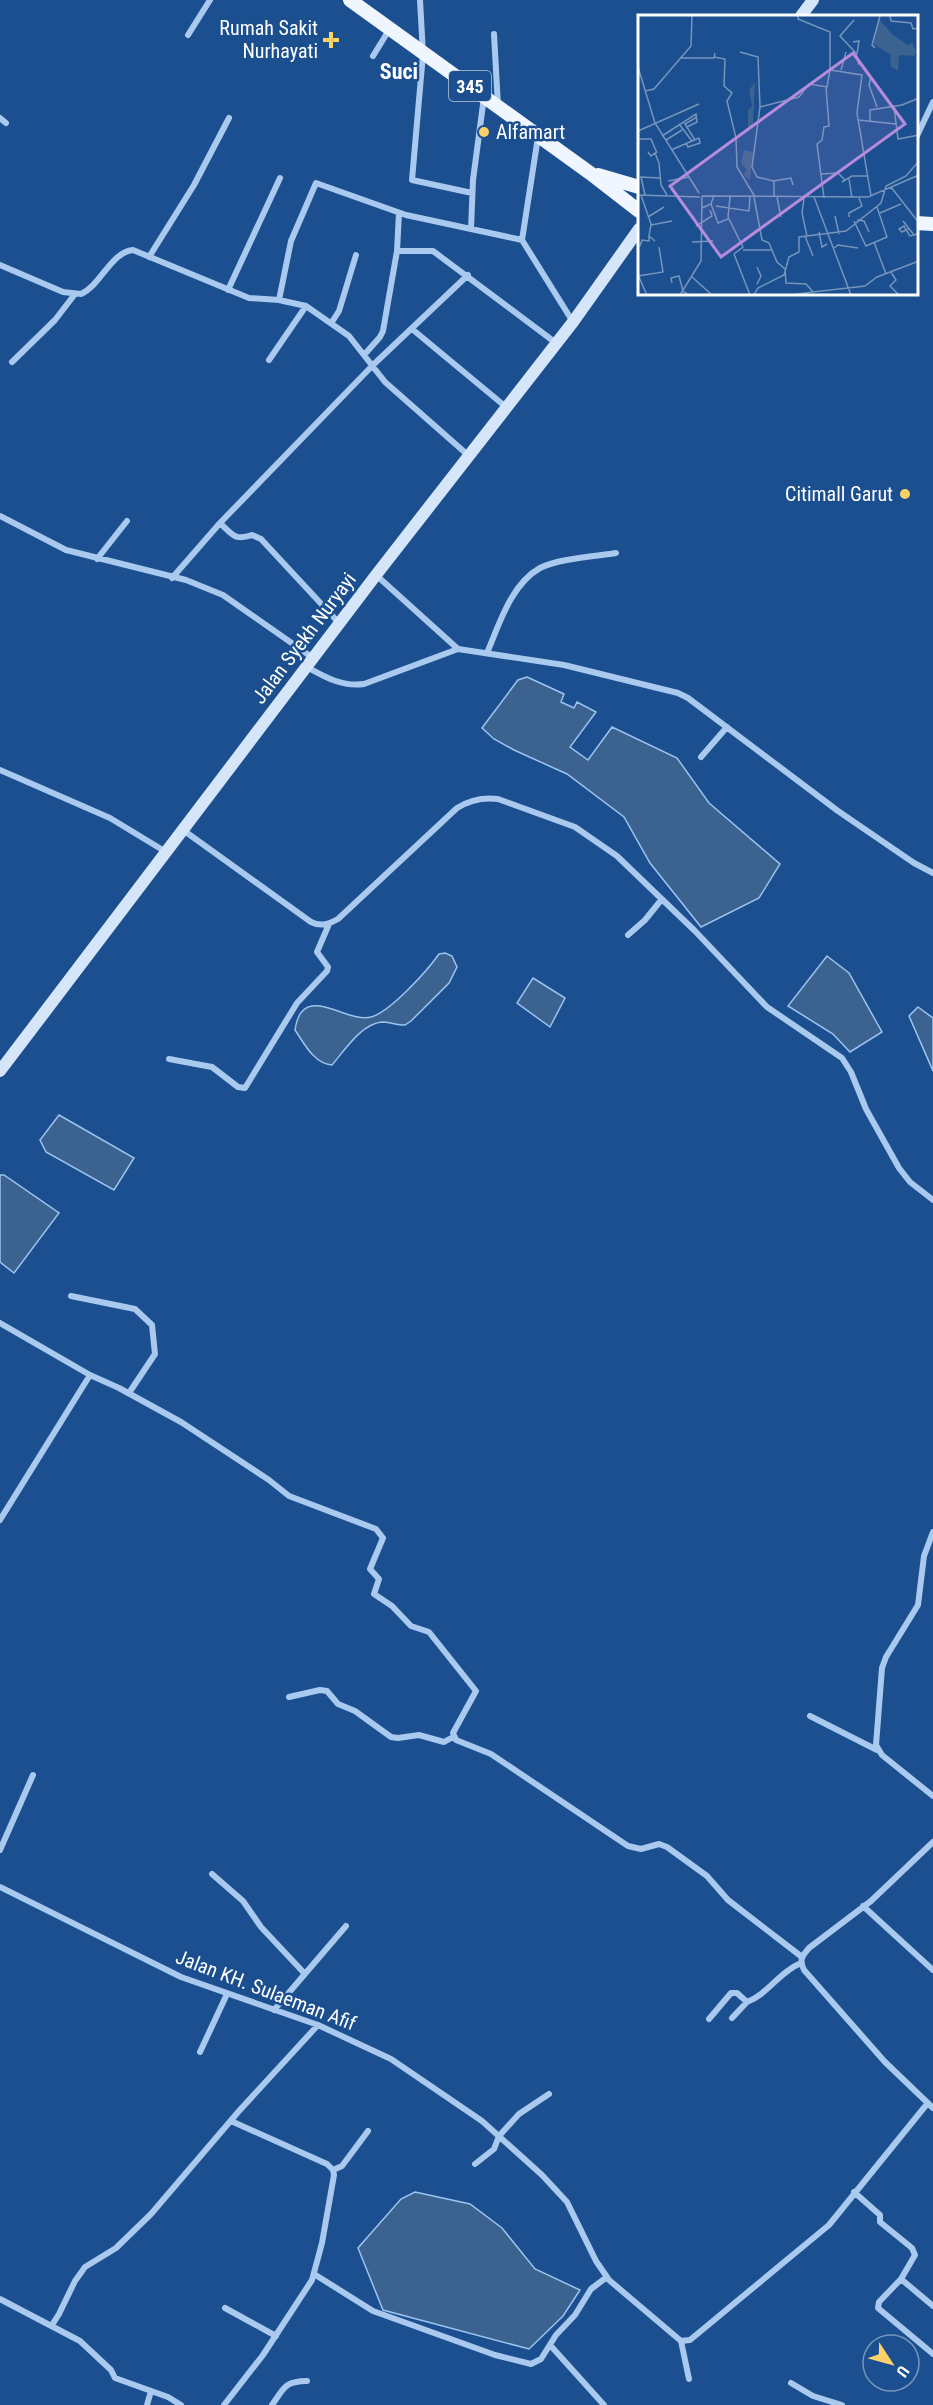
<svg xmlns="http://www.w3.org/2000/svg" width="933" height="2405" viewBox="0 0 933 2405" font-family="'Roboto Condensed',sans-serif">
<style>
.water{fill:#3c6290;stroke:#9cc4f0;stroke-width:1.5}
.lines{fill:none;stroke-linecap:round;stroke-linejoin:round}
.minor{stroke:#a9c9ee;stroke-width:6}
.secondary{stroke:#d6e6fa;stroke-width:12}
.primary{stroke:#f0f6ff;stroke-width:14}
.poi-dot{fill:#ffd166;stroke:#1b4f8f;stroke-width:2}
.labels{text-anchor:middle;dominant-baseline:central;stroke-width:5;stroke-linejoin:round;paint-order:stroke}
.shield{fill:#1b4f8f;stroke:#bbcadd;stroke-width:1.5}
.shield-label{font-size:18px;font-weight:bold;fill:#fff}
.poi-label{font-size:20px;fill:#fff;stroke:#1b4f8f;text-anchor:end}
.street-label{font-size:20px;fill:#fff;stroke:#1b4f8f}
.quarter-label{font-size:22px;font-weight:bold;fill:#fff;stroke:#1b4f8f}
.inset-road{fill:none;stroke:#7695bc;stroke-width:1.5}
.view{fill:#b68bdc;fill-opacity:0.15;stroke:#b68bdc;stroke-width:3}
.inset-edge{fill:none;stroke:#fff;stroke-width:3}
</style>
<rect width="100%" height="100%" fill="#1b4f8f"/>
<path class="water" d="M527,677L564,694L561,702L574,708L577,702L596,712L570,747L588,760L612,727L677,758L709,803L780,864L759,898L701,927L650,863L624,817L567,774L514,750L494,739L482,728L518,680Z
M445,953L452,956L457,967L449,983L411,1021L405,1025C397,1025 389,1022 382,1022C361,1024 345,1050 332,1065C314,1064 304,1043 295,1030C302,980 346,1024 371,1017C390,1012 427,971 439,954Z
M827,956L849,973L882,1032L850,1052L833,1034L788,1006Z
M533,978L565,998L550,1027L517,1003Z
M918,1007L933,1018V1071L909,1016Z
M59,1115L134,1158L114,1190L46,1152L40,1140Z
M0,1175H4L59,1213L14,1273L0,1262Z
M415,2192L470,2204L502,2228L535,2269L580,2290L563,2316L529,2349L383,2310L358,2248L401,2199Z"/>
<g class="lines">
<path class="minor" d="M420,0L423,54L412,180L472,193
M494,34L498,106
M188,35L210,0
M373,56L389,30
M0,118L6,123
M538,137L522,240L573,322
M916,138L933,102
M471,229L473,180L484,97
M397,251H433L556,343
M149,257L194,185L229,118
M0,265L63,292L81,294C101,285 111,252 133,250L249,298L279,300L306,306L349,336L385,382L469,456
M228,290L280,178
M279,300L291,241L316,183L406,215L522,240
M332,322L339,311L356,255
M412,329L506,407
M364,355L380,337L383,331L397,251L399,213
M269,360L306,306
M12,362L55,320L75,294
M0,516L66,550L186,580L223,595L313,658
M97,559L127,521
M376,575L458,649
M172,578L220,523
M339,623L261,539L252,535C235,541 233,535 220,523L373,365L468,275
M487,653C499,625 511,584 540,568C556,559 597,556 616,553
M307,667C325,677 342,687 364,684L458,649L564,665L678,693L688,698L838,811L914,863L933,873
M701,757L727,727
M0,770L110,818L166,852
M183,830L311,922C321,927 329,924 338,919L457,808C470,800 482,797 498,799L575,827L617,856L695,931L767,1007L842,1058L851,1072L866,1109L899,1168L910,1182L933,1200
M628,935L645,920L662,899
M169,1059L212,1067L238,1087L245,1088L297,1003L327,971L328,967L317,952L329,924
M71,1296L135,1309L152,1325L155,1354L129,1393
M0,1323L90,1375L119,1388L181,1422L269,1480L289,1496L376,1529L383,1538L370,1569L379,1579L374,1594L392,1606L411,1626L429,1632L476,1691L453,1733L456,1740L491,1754L628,1846L641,1849L659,1844L667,1847L707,1876L728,1900L802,1957
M0,1520L90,1375
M933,1532L924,1556L918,1605L886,1657L882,1668L876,1745L882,1755L933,1796
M289,1697L320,1690L327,1691L338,1704L355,1711L391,1737L398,1738L419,1735L444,1742L453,1737
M810,1716L877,1750
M933,1842L871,1901L809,1948C802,1956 799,1960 804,1970L885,2062L933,2108
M0,1850L33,1775
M212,1874L243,1901L261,1927L305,1974
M0,1887L181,1977L318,2025L391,2059L482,2121L542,2175L567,2202L596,2261L609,2280L681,2341L690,2340L829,2225L927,2104
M863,1906L933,1970
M274,2010L346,1926
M732,2018L747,2002
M709,2019L731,1993H737L747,2002C768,1994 779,1972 801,1963
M200,2052L227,1994
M475,2164L494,2149L499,2136L519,2114L549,2094
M333,2170L342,2166L368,2131
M854,2192L880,2215V2222L912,2248L915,2255L901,2279L933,2306
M314,2274L373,2311L495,2355L531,2364L541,2359L556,2335L575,2315L591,2289L607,2277
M901,2279L879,2302L878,2308L933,2354
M0,2299L80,2341L111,2370L115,2378L168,2397L181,2405
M225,2308L276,2336
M52,2325L59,2314L75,2281L85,2267L116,2248L151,2214L239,2111L318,2025
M681,2341L689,2379
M550,2345L604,2405
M791,2383L813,2396L842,2405
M147,2405L151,2391
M224,2405L263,2355L312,2280L322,2243L334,2175L333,2170L327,2164L231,2121
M272,2405C284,2388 285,2381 307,2381"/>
<path class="secondary" d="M801,16L813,0
M0,1071L376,575L573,322L639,229"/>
<path class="primary" d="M350,0L590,173L639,211
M598,175L639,187
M916,223L933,224"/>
</g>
<g class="poi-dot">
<path d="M328 31h6v6h6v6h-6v6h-6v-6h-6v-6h6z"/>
<circle cx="484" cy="132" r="6"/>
<circle cx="905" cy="494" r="6"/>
</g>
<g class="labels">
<rect class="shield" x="449" y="71" width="42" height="30" rx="4.5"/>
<g class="shield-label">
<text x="470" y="86">345</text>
</g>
<g class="poi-label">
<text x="318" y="28">Rumah Sakit<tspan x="318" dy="23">Nurhayati</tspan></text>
<text x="496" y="132" text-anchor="start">Alfamart</text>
<text x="893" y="494">Citimall Garut</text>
</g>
<g class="street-label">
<text transform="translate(304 638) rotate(-53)">Jalan Syekh Nuryayi</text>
<text transform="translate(266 1990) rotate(21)">Jalan KH. Sulaeman Afif</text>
</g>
<g class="quarter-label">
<text x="399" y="71">Suci</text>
</g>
</g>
<g transform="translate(638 15)">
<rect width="280" height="280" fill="#1b4f8f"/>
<path d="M241,4L255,20L270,30L274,28L278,36L276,41L261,40L260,56L253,52L252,39L235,29ZM117,67L115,108L110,116V95L114,91L111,75ZM106,135L115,137L112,165L105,160L109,155L103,148Z" fill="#3c6290"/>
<path class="inset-road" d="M252,1L253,6L273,8L275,14L281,13M216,5L202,21L218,38L221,50M215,27L221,26L219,39M237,33L234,30L242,1M102,37L120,42L122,92M76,42L87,44L86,71L94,78L89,86L98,123L99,152L117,182M43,43H76L77,38M0,52L17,108L61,178M192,55L224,60L219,98L233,181M203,55L208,37M233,62L231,70L239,92M7,76L16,74L53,31L54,1M256,92L260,124L281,120M220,105L258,109M232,107V95L264,90L281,83M41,109L54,126M0,116L61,89M24,121L58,99L59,107L49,112M0,124H13L19,138M28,125L44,115M57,125L47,109L59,102M48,128L50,132L62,128L61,123M33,135L61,123M10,137L13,141L17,138L21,148L23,170L29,180M183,159L200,158L207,165M211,164L214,183M30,166L51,162M135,166L153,163L155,170M204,167L214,161H230M253,172L281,208M0,180L62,182M3,180L13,209L11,221L17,226M7,180L3,162L22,163M64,181L230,182L281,160M92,182L90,202L105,232L96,239L112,280M116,182L124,225L131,228L139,247L147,254M136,182V166L119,162L114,152L122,92L161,82L171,69L189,72L192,55V17L160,4V1M139,182L143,202M176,182L213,280M166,183L164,198L169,221M186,183L179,129L184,125L186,112L191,111L188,72M73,189L80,208L90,204M78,191L111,196L112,181M64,193L73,189L76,180M242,198L263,189M197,201L201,219M10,202L26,192M211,202V198L224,191L221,183M219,205L226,206L231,217M216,206L228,231L249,222L239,192M265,206L276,220L281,218M13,210L34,206M58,211L74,201L72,195M271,213L268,215L264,217L261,214L266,211L268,215L269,216L272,221L276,220M181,217L184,232L189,229M167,221L175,241M54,227L75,226M236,227L248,259M2,231L4,225L11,226V221M196,233L200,230L220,233M105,235H134M119,252L123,261L119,269M147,253L148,268L168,269L175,277L227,271L239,262L281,246M253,257L258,265L252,271L261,280M0,260L9,280M0,261L25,257L21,232M54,262L74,280M34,268L33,263L41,261L45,276L51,280M42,280L63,246L64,181M116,280L120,273L146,260L151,242L161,237V222L208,216L243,188L248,171L268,161L281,146M153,280L175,277"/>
<path class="view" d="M215,38L267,109L83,242L32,171Z"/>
<rect width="280" height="280" class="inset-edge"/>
</g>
<g transform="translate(891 2363) rotate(126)"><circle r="28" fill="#1b4f8f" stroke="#7695bc" stroke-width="1.5"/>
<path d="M0-4.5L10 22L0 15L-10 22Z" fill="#ffd166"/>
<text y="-9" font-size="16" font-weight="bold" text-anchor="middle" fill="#ffffff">U</text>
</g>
</svg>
